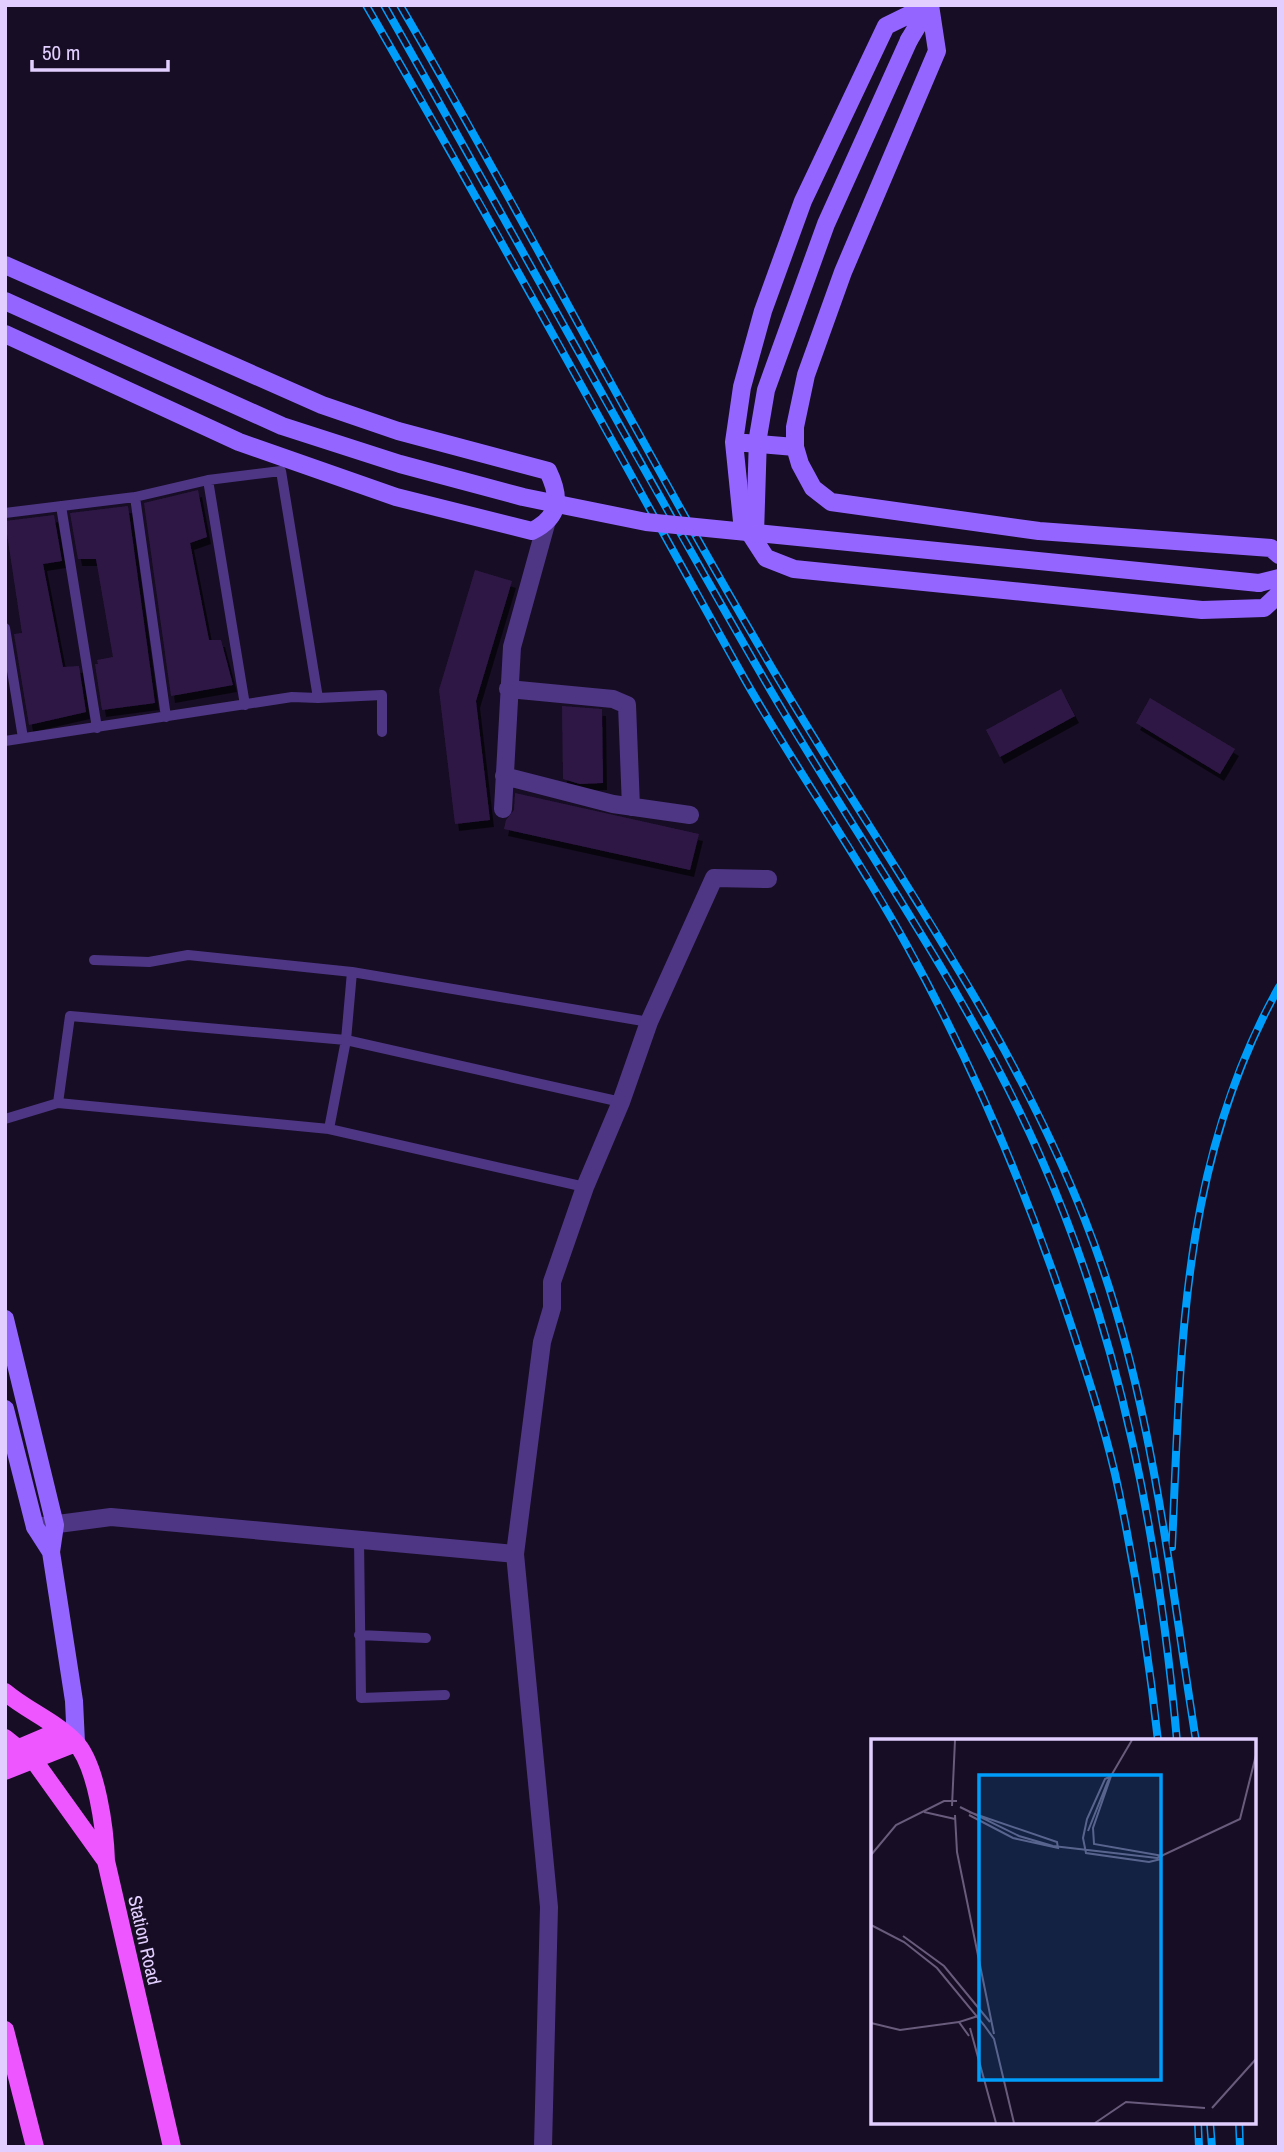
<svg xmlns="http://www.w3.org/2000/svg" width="1284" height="2152" viewBox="0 0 1284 2152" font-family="'Archivo Narrow',sans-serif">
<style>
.building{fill:#2e1845;filter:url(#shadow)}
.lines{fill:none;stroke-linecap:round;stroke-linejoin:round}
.lane{stroke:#4e3685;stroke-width:10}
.street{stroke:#4e3685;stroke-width:18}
.secondary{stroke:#9466ff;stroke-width:18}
.primary{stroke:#ee56ff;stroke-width:18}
.rail-casing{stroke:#009dfa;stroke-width:8}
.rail{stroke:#170d24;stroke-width:5;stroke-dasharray:16;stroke-linecap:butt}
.secondary-bridge{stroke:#9466ff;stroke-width:18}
.labels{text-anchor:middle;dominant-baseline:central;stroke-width:6;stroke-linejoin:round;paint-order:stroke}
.street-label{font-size:19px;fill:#e2cfff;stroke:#170d24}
.inset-road{fill:none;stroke:#685b7c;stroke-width:2}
.view{fill:#009dfa;fill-opacity:0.15;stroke:#009dfa;stroke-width:3.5}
.inset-edge{fill:none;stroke:#e2cfff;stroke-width:3.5}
</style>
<defs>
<filter id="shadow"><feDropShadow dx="4" dy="7" stdDeviation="0" flood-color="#0009"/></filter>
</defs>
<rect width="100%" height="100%" fill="#170d24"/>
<path class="building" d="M198,490L207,537L190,543L209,640H221L233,685L171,696L144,503Z
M128,506L155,703L102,710L95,664H98L97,660L113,657L96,559H78L70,513Z
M54,515L62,561L43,564L63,667L79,666L86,712L29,725L14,634L22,633L5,521Z
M475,570L512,581L476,701L490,820L455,824L439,690Z
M1061,689L1075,716L1000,757L986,730Z
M1150,698L1235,749L1220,774L1136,723Z
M562,706L602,709L603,783L580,784L563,779Z
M515,793L699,834L690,870L504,829L506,820L514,810Z"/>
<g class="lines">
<path class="lane" d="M208,480L245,705
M135,497L166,717
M61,506L97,728
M5,513L135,497L208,480L281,471L318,698L292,697L5,741
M5,628L23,738
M318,698L382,695V732
M94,960L149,962L188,955L352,972L649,1022
M58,1103L70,1016L346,1040L621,1102
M5,1119L58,1103L329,1129L585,1187
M329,1129L346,1040L352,972
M359,1539L361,1698L445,1695
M359,1635L426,1638"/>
<path class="street" d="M508,689L613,699L627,705L631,807
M504,776L613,804L690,815
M503,809L512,647L546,524
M35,1527L111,1517L515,1554
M543,2147L549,1907L515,1554L542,1342L552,1308V1282L585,1187L621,1102L649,1022L714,878L768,879"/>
<path class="secondary" d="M929,5L886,26L803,201L763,311L742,387L734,442L742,521L766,558L794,569L1202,610L1264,608L1279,594
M930,5L937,51L843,272L806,375L795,427V447L800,464L813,488L831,502L1039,531L1271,548L1279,555
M909,40L930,5
M5,265L322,405L398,431L548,471C561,498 560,517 532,531L396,497L239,442L5,334
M734,442L795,447
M1259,583L1279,578
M5,1319L55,1525L51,1552L74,1701L76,1743
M5,1409L35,1527L51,1552"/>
<path class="primary" d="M5,1692C26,1710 56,1722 75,1742C97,1765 105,1830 106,1861
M5,1738L35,1762L106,1861L172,2147
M5,1754L59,1731
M5,1771L76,1743
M5,2030L35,2147"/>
<defs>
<path id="rail" d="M366,5C494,225 616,449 740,671C792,764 855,851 906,944C975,1068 1030,1199 1074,1334C1091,1386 1108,1439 1119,1492C1136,1574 1149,1657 1158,1741
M384,5C510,227 632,451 760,672C853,834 966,987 1041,1158C1122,1341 1159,1542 1177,1741
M400,5C532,232 651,465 785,690C889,864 1011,1031 1085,1220C1151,1386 1168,1566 1196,1741
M1172,1547C1181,1350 1180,1164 1279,987
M1198,2122L1199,2147
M1210,2122L1212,2147
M1239,2122L1240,2147"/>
</defs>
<use href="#rail" class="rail-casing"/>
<use href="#rail" class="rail"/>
<path class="secondary-bridge" d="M5,301L282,426L400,464L523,497L646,522L1259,583
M755,534L758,437L766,390L826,224L909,40"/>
</g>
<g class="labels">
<g class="street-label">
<text transform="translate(145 1940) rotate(77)">Station Road</text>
</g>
</g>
<g transform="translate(871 1739)">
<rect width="385" height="385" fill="#170d24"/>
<path class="inset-road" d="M240,37L234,40L216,80L212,99L215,114L278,123L290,120M240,37L222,89L223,105L292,117M81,67L84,1M89,68L148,97L182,107L286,119L369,80L385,16M53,73L84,80M84,76L86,113L123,295M98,76L142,99L187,109L186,103L98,73M217,92L237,42L261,1M0,116L25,86L73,62H86M0,186L33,203L66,229L113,286L123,300L143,384M32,197L73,227L119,283M0,284L29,291L88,283M99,289L125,384M98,297L88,283L107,277M341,369L385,320M224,384L255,363L334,369"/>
<path class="view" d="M108,36H290V341H108Z"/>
<rect width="385" height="385" class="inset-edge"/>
</g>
<rect width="1284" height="2152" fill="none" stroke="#e2cfff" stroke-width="14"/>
<path d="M32 60v10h136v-10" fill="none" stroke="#e2cfff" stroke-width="3.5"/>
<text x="42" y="60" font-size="21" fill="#e2cfff" stroke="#170d24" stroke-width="5" paint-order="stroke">50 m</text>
</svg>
